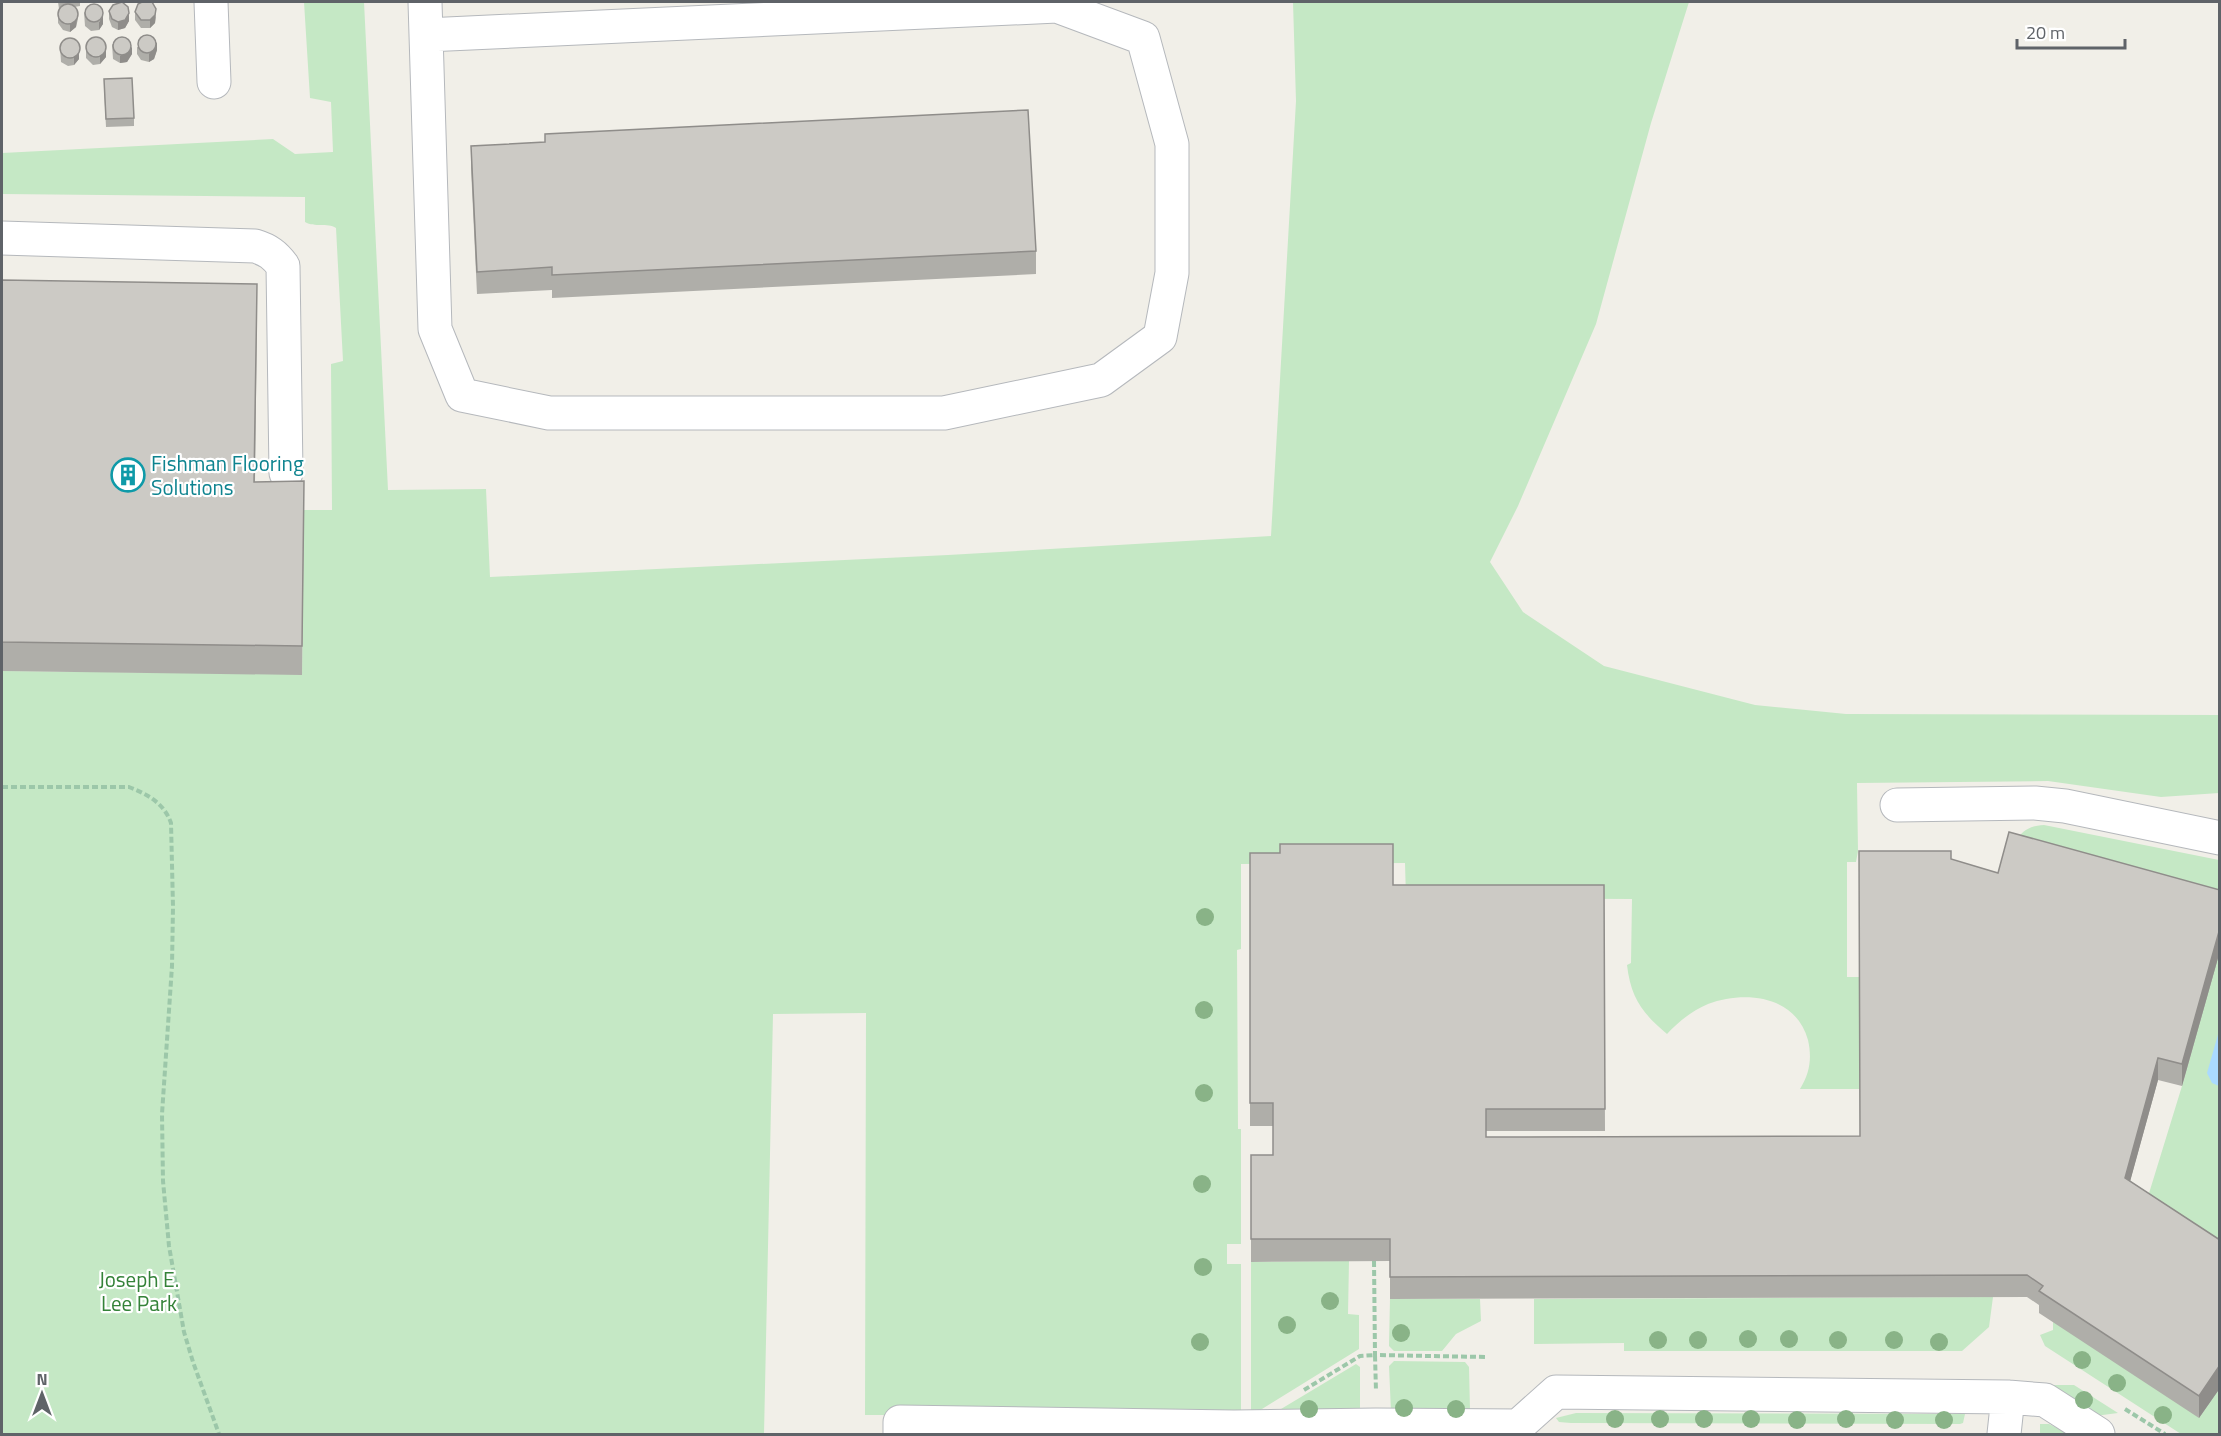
<svg xmlns="http://www.w3.org/2000/svg" width="2221" height="1436" viewBox="0 0 2221 1436" font-family="'Titillium Web',sans-serif">
<style>
.green{fill:#c5e8c5}
.water{fill:#aadaff}
.lines{fill:none;stroke-linecap:round;stroke-linejoin:round}
.minor-casing{stroke:#b5b8bc;stroke-width:35}
.path{stroke:#9cc7a9;stroke-width:4;stroke-dasharray:6 3;stroke-linecap:butt}
.minor{stroke:#fff;stroke-width:33}
.tree{fill:#89b387}
.wall{fill:#afaea9}
.shaded-wall{fill:#8f8d8a}
.building{fill:#cccac5;stroke:#8f8d8a;stroke-width:1.5}
.labels{text-anchor:middle;dominant-baseline:central;stroke-width:4.5;stroke-linejoin:round;paint-order:stroke}
.culture-label{font-size:21px;fill:#0d838f;stroke:#fff;text-anchor:start}
.park-label{font-size:21px;fill:#348238;stroke:#fff}
</style>
<rect width="100%" height="100%" fill="#f1efe8"/>
<path class="green" d="M304,2H364L388,490L486,489L490,577L948,555L1271,536L1296,101L1293,2H1689L1651,123L1596,324L1518,506L1490,562L1523,612L1604,666L1755,705L1846,714L2219,715V793L2161,797L2048,781L1857,783L1858,851L1856,862H1847V977H1859L1860,1089H1800C1810,1073 1812,1058 1808,1040C1796,996 1746,990 1708,1004C1692,1011 1679,1021 1667,1034C1642,1013 1631,998 1627,965L1631,963L1632,899L1406,898L1405,863L1241,864V949L1237,950L1238,1129H1241V1244H1227V1264H1241V1412L1094,1415H865L866,1013L773,1014L764,1434H2V671L302,674L304,510H332L331,364L343,361L336,228C327,222 315,228 305,222V197L2,194V153L273,139L295,154L333,152L331,102L310,98Z
M2044,825L2219,860V913L2016,841C2023,829 2031,826 2044,825Z
M2219,951V1250L2146,1203L2182,1086Z
M1349,1261L1348,1314L1359,1315V1349L1254,1414L1251,1412V1262Z
M1993,1297L1989,1327L1962,1351H1624V1343L1534,1344V1299Z
M1390,1299H1480L1481,1321L1456,1334L1442,1351H1394L1389,1346Z
M2053,1322L2219,1388V1434H2181L2045,1346L2040,1335L2053,1330Z
M1394,1361L1465,1362L1469,1367L1470,1410L1391,1412L1389,1366Z
M1356,1364L1360,1367V1412H1276Z
M2045,1385H2074L2118,1413L2095,1416Z
M1576,1413L1965,1414L1963,1423L1960,1424L1571,1423L1559,1422L1556,1418Z
M2040,1424H2049L2069,1434H2040Z
M1573,1433L1829,1434H1558Z"/>
<path class="water" d="M2219,1031V1086L2212,1083L2207,1073Z"/>
<g class="lines">
<defs>
<path id="minor" d="M211,2L214,82
M425,2L435,329L462,395L549,413H944L1101,380L1160,337L1172,273V144L1143,38L1057,6L426,35
M2,238L255,246C268,250 275,255 283,266L286,473
M1897,805L2035,803L2065,806L2220,838
M900,1434V1422L1234,1427L1376,1425L1518,1426
M1516,1434L1518,1426L1556,1392L2008,1397L2045,1400L2098,1434
M2004,1434L2008,1397"/>
</defs>
<use href="#minor" class="minor-casing"/>
<path class="path" d="M2,787H129C147,794 164,803 171,823L173,907L172,966L162,1114L163,1181L169,1246L184,1332L193,1362L219,1434
M1374,1261L1375,1355L1486,1357
M1304,1390L1360,1356L1375,1355L1376,1391
M2125,1409L2165,1434"/>
<use href="#minor" class="minor"/>
</g>
<g class="tree">
<circle cx="1205" cy="917" r="9"/>
<circle cx="1204" cy="1010" r="9"/>
<circle cx="1204" cy="1093" r="9"/>
<circle cx="1202" cy="1184" r="9"/>
<circle cx="1203" cy="1267" r="9"/>
<circle cx="1330" cy="1301" r="9"/>
<circle cx="1287" cy="1325" r="9"/>
<circle cx="1401" cy="1333" r="9"/>
<circle cx="1748" cy="1339" r="9"/>
<circle cx="1789" cy="1339" r="9"/>
<circle cx="1658" cy="1340" r="9"/>
<circle cx="1698" cy="1340" r="9"/>
<circle cx="1838" cy="1340" r="9"/>
<circle cx="1894" cy="1340" r="9"/>
<circle cx="1200" cy="1342" r="9"/>
<circle cx="1939" cy="1342" r="9"/>
<circle cx="2082" cy="1360" r="9"/>
<circle cx="2117" cy="1383" r="9"/>
<circle cx="2084" cy="1400" r="9"/>
<circle cx="1404" cy="1408" r="9"/>
<circle cx="1309" cy="1409" r="9"/>
<circle cx="1456" cy="1409" r="9"/>
<circle cx="2163" cy="1415" r="9"/>
<circle cx="1615" cy="1419" r="9"/>
<circle cx="1660" cy="1419" r="9"/>
<circle cx="1704" cy="1419" r="9"/>
<circle cx="1751" cy="1419" r="9"/>
<circle cx="1846" cy="1419" r="9"/>
<circle cx="1797" cy="1420" r="9"/>
<circle cx="1895" cy="1420" r="9"/>
<circle cx="1944" cy="1420" r="9"/>
</g>
<path class="wall" d="M58,2H80V6L74,7L78,19L76,27L70,32L63,30L58,23V15L59,9Z
M129,2H153H150L156,17L155,23L150,28H141L135,20V12L141,2L129,3Z
M109,11L129,21L125,28L118,30L112,27L109,19Z
M84,12L103,24L99,30L91,31L85,26Z
M86,43L106,57L100,64L93,65L86,58Z
M112,44L132,54L127,62L120,63L113,59Z
M60,46L79,59L74,65L68,66L61,62Z
M137,47L157,50L154,59L149,62L141,60L137,54Z
M104,87L134,118V126L106,127Z
M471,146L1036,251V274L552,298V290L477,294L471,168Z
M2,280L257,313L255,482L304,510L302,675L2,671Z
M1250,853L1393,885H1604L1605,1131H1486V1137L1860,1136L1951,859L1998,873L2220,890V951L2182,1086L2158,1080L2130,1181L2220,1240V1388L2199,1418L2039,1313V1305L2027,1297L1390,1299V1261L1251,1262V1155H1273V1126H1250Z"/>
<path class="shaded-wall" d="M156,9L155,23L150,28V20Z
M78,11L76,27L70,32V24Z
M129,13V21L125,28L118,30V22Z
M103,16V24L99,30V22Z
M157,42V50L154,59L149,62V54Z
M132,47V54L127,62L120,63V56Z
M106,50V57L100,64V56Z
M79,51V59L74,65V57Z
M2220,928V951L2182,1086V1064Z
M2158,1058V1080L2125,1200V1178Z
M2220,1365V1388L2199,1418V1396Z"/>
<path class="building" d="M122,2L128,7L129,13L125,20L118,22L112,19L109,11L113,5Z
M142,2H152L156,9L155,15L150,20H141L135,12L138,4Z
M85 13a9 9 0 1 1 18 0a9 9 0 1 1-18 0Z
M58 14a10 10 0 1 1 20 0a10 10 0 1 1-20 0Z
M138 44a9 9 0 1 1 18 0a9 9 0 1 1-18 0Z
M113 46a9 9 0 1 1 18 0a9 9 0 1 1-18 0Z
M86 47a10 10 0 1 1 20 0a10 10 0 1 1-20 0Z
M60 48a10 10 0 1 1 20 0a10 10 0 1 1-20 0Z
M132,78L134,118L106,119L104,79Z
M1028,110L1036,251L552,275V267L477,272L471,146L545,142V134Z
M2,280L257,284L254,482L304,481L302,646L2,642Z
M2009,832L2220,890V928L2182,1064L2158,1058L2125,1178L2220,1240V1365L2199,1396L2039,1291L2043,1286L2027,1275L1390,1277V1239H1251V1155H1273V1103H1250V853H1280V844H1393V885H1604L1605,1109H1486V1137L1860,1136L1859,851H1951V859L1998,873Z"/>
<defs>
<symbol id="building-ring" viewBox="-11 -11 22 22"><circle r="9.5" fill="#fff" stroke="#0f9aa8" stroke-width="1.5"/><path d="M-4-6H4V6H1V3H-1V6H-4ZM-2.5-4.3h1.7v1.8h-1.7ZM.8-4.3h1.7v1.8H.8ZM-2.5-1h1.7V.8h-1.7ZM.8-1h1.7V.8H.8Z" fill="#0f9aa8"/></symbol>
</defs>
<g fill-rule="evenodd">
<use href="#building-ring" x="109" y="456" width="38" height="38"/>
</g>
<g class="labels">
<g class="culture-label">
<text x="151" y="463">Fishman Flooring<tspan x="151" dy="24">Solutions</tspan></text>
</g>
<g class="park-label">
<text x="139" y="1279">Joseph E.<tspan x="139" dy="24">Lee Park</tspan></text>
</g>
</g>
<rect width="2221" height="1436" fill="none" stroke="#5f6368" stroke-width="6"/>
<g transform="translate(42 1394)" stroke="#ffffff" stroke-width="4.5" paint-order="stroke">
<path d="M0-4.5L10 22L0 15L-10 22Z" fill="#5f6368"/>
<text y="-9" font-size="16" font-weight="bold" text-anchor="middle" fill="#5f6368">N</text>
</g>
<path d="M2017 39v9h108v-9" fill="none" stroke="#5f6368" stroke-width="3"/>
<text x="2026" y="39" font-size="18" fill="#5f6368" stroke="#ffffff" stroke-width="4.5" paint-order="stroke">20 m</text>
</svg>
